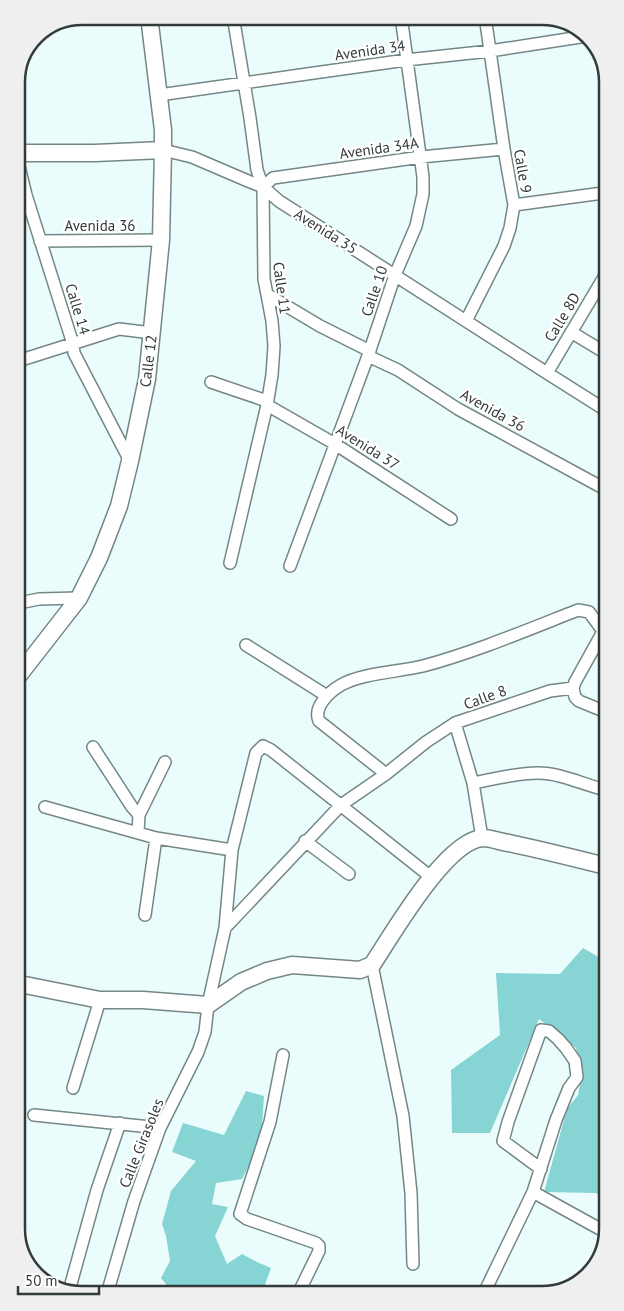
<svg xmlns="http://www.w3.org/2000/svg" width="624" height="1311" viewBox="0 0 624 1311" font-family="'PT Sans',sans-serif">
<style>
.green{fill:#86d5d4}
.lines{fill:none;stroke-linecap:round;stroke-linejoin:round}
.street-casing{stroke:#758686;stroke-width:14}
.secondary-casing{stroke:#758686;stroke-width:19}
.street{stroke:#fff;stroke-width:11}
.secondary{stroke:#fff;stroke-width:16}
.labels{text-anchor:middle;dominant-baseline:central;stroke-width:4.5;stroke-linejoin:round;paint-order:stroke}
.street-label{font-size:15px;fill:#333a3a;stroke:#fff}
.rim{fill:none;stroke:#333a3a;stroke-width:2.5}
</style>
<rect width="100%" height="100%" fill="#eafdfc"/>
<path class="green" d="M583,948L607,962L608,1202L596,1193L544,1192L567,1109L578,1095L582,1072L576,1048L539,1019L490,1133H452L451,1070L500,1035L496,973L560,974Z
M246,1091L264,1096L261,1143L242,1179L216,1183L212,1204L228,1207L215,1236L227,1264L242,1254L257,1262L271,1268L262,1293L174,1294L161,1278L170,1261L166,1236L162,1224L171,1191L196,1161L172,1152L183,1123L224,1135Z"/>
<g class="lines">
<defs>
<path id="street" d="M159,95L406,60L490,51L587,36
M163,150L192,157L248,181L263,187L279,201L547,373L604,409
M17,158L26,195L73,344L74,353L130,461
M263,187L273,178L421,157L504,149
M514,205L603,193
M40,241L161,240
M268,295L320,326L370,351
M466,321L504,246L510,228L514,205L504,149L485,16
M571,332L604,352
M368,356L398,370L458,409L605,489
M18,361L119,329L152,333
M547,373L604,277
M211,382L267,401
M267,405L335,444L451,519
M230,563L267,405L272,375L274,346L272,321L264,279L263,187L257,170L250,118L233,16
M290,566L368,356L395,275L416,226L423,194V177L401,16
M19,603L39,599L79,598
M246,645L327,696
M573,688L575,697L579,701L606,712
M455,723L473,783L482,838
M93,747L132,807L139,815L138,832
M386,774L319,721C313,707 329,692 341,685C362,673 398,672 423,666C475,652 527,630 578,610L589,612L603,631
M473,783C494,779 517,773 538,773C561,773 584,785 606,790
M45,807L156,838L232,850
M139,815L165,762
M305,841L349,874
M145,915L156,838
M225,928L341,805L386,774L426,742L455,723L550,691L573,688L575,682L605,628
M372,965L403,1116L411,1193L413,1264
M283,1055L270,1122L240,1214L247,1219L316,1243L319,1246V1251L299,1292
M73,1088L100,1000
M34,1115L160,1128
M533,1192L600,1229
M69,1291L97,1190L120,1123
M485,1291L533,1192L556,1120L569,1088L577,1077L575,1061L566,1048L558,1039L549,1031L541,1030L508,1122L503,1141L541,1169
M107,1294L134,1201L160,1128L198,1052L205,1032L208,1005L225,928L232,850L256,753L263,746L271,750L431,877"/>
<path id="secondary" d="M17,153H95L163,150
M19,675L79,598L99,558L119,506L130,461L147,379L161,240L163,150V130L149,16
M20,984L100,1000H143L208,1005L241,982L267,971L292,965L360,970L372,965C392,935 446,840 483,838C491,838 501,842 509,843C542,850 574,858 606,866"/>
</defs>
<use href="#street" class="street-casing"/>
<use href="#secondary" class="secondary-casing"/>
<use href="#street" class="street"/>
<use href="#secondary" class="secondary"/>
</g>
<g class="labels">
<g class="street-label">
<text transform="translate(370 50) rotate(-8)">Avenida 34</text>
<text transform="translate(379 148) rotate(-8)">Avenida 34A</text>
<text transform="translate(523 171) rotate(80)">Calle 9</text>
<text x="100" y="225">Avenida 36</text>
<text transform="translate(326 231) rotate(32)">Avenida 35</text>
<text transform="translate(282 288) rotate(82)">Calle 11</text>
<text transform="translate(374 291) rotate(-71)">Calle 10</text>
<text transform="translate(78 309) rotate(73)">Calle 14</text>
<text transform="translate(562 317) rotate(-59)">Calle 8D</text>
<text transform="translate(148 361) rotate(-83)">Calle 12</text>
<text transform="translate(493 410) rotate(29)">Avenida 36</text>
<text transform="translate(368 447) rotate(32)">Avenida 37</text>
<text transform="translate(485 697) rotate(-20)">Calle 8</text>
<text transform="translate(141 1143) rotate(-68)">Calle Girasoles</text>
</g>
</g>
<path d="M0 0H624V1311H0ZM82 25H542A57 57 0 0 1 599 82V1229A57 57 0 0 1 542 1286H82A57 57 0 0 1 25 1229V82A57 57 0 0 1 82 25Z" fill="#efefef" fill-rule="evenodd"/>
<path class="rim" d="M82 25H542A57 57 0 0 1 599 82V1229A57 57 0 0 1 542 1286H82A57 57 0 0 1 25 1229V82A57 57 0 0 1 82 25Z"/>
<path d="M18 1286v8h81v-8" fill="none" stroke="#333a3a" stroke-width="2.5"/>
<text x="25" y="1286" font-size="15" fill="#333a3a" stroke="#ffffff" stroke-width="4" paint-order="stroke">50 m</text>
</svg>
